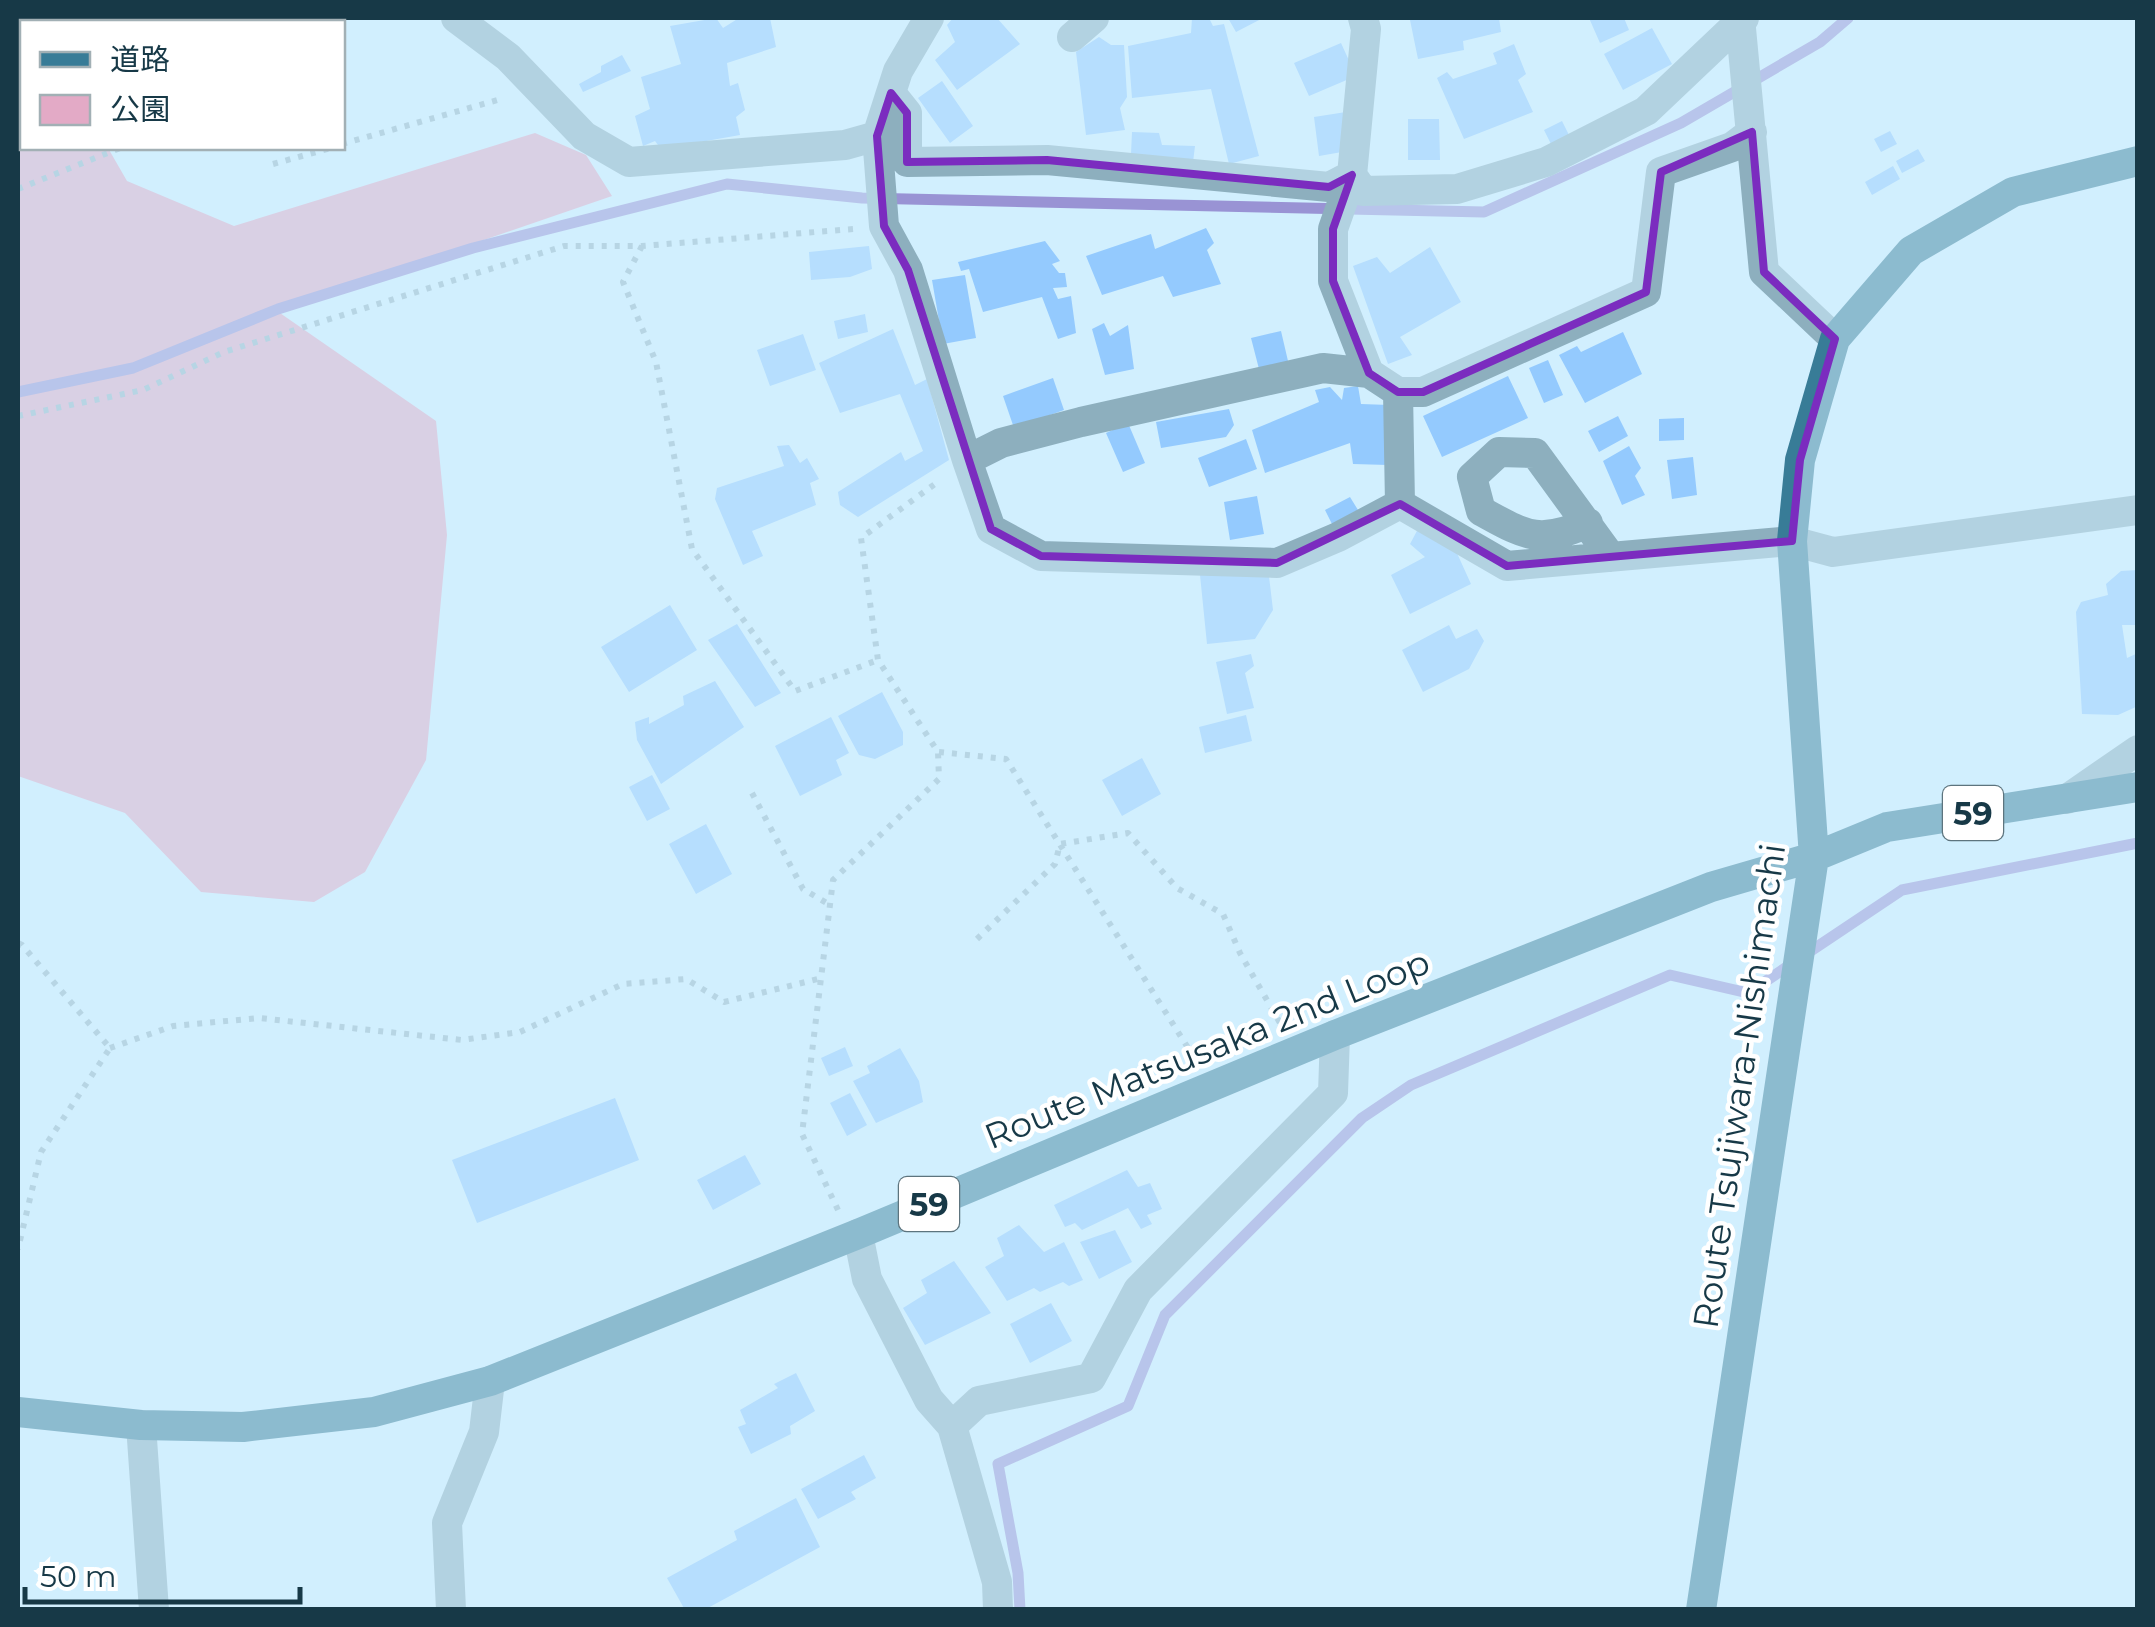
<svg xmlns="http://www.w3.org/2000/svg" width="2155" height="1627" viewBox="0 0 2155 1627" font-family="Montserrat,'Noto Sans JP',sans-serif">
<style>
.green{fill:#e3aac6}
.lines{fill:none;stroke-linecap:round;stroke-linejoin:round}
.stream{stroke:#9993d4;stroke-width:11}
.building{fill:#94cafe}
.path{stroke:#97b6c5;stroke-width:6;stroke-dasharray:5 8;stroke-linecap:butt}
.minor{stroke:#8dafbe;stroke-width:30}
.major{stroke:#387c97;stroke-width:30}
.marked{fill:none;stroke:#7b2cbf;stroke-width:8;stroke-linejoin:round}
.labels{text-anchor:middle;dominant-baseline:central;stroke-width:9;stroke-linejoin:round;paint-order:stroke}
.shield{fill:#fff;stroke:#5d747e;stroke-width:2.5}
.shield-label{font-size:32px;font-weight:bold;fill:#173947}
.street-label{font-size:35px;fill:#173947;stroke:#fff}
</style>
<rect width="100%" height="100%" fill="#d1effe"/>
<path class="green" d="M18,18H37L40,22H22V148H108L127,181L234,226L535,133L586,155L612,196L277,311L436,421L447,535L426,760L365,872L314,902L201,892L125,813L18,776Z"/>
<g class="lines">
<path class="stream" d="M18,392L133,368L278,309L473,248L727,184L862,198L1484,212L1681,123L1820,42L1848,18
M1020,1610L1018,1573L998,1464L1128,1406L1165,1315L1362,1118L1411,1085L1670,975L1748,993L1902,890L2138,843"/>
</g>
<path class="building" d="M716,18L723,28L739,18H770L776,47L727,63L730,86L738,83L745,110L736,117L740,135L661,149L655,141L643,146L635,116L650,109L641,77L681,64L670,26Z
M953,18H997L1020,44L957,90L935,60L955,42L947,25Z
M1192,18H1209L1213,26L1224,24L1259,156L1229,164L1211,89L1132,98L1128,46L1191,33Z
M1228,18H1263L1236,32Z
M1422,18H1499L1501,32L1463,41L1464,50L1418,59L1410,20Z
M1589,18H1624L1629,30L1600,43Z
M1652,28L1672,64L1623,90L1604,54Z
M1099,37L1111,45H1124L1127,97L1120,108L1125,130L1086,135L1076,52Z
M1341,43L1356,76L1309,96L1294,63Z
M1514,44L1526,74L1518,80L1533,112L1464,139L1437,78L1447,72L1453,79L1497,64L1493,53Z
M622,55L631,71L583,92L579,84L601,72V66Z
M942,81L973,126L950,143L918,98Z
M1346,112L1342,152L1319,156L1314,117Z
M1408,119H1439L1440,160H1408Z
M1562,121L1569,135L1551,144L1544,130Z
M1890,131L1897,144L1881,152L1874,139Z
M1132,132L1159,133L1162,145L1195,146L1193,162L1131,154Z
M1918,149L1925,161L1902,173L1896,161Z
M1893,166L1900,179L1872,195L1865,182Z
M1206,228L1214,243L1207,250L1221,284L1173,297L1163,276L1102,295L1086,256L1151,234L1155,249Z
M1045,241L1060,261L1052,264L1059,273H1065L1067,287L1053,288L1058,299L1071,296L1076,333L1058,339L1042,297L983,312L969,269L961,271L958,262Z
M869,246L872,269L850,277L811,280L809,252Z
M1430,247L1461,302L1400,337L1412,355L1388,364L1353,266L1377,257L1390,273Z
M965,275L976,338L943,344L932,280Z
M865,314L868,332L838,339L834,321Z
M1104,323L1110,336L1128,325L1134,369L1105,375L1092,329Z
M893,329L915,385L927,379L949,460L858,517L840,505L838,492L901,452L905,461L923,451L900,394L840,413L819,363Z
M1281,331L1288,361L1259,369L1251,338Z
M1623,332L1642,374L1585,403L1559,355L1577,346L1581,352Z
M803,334L816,370L770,386L757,350Z
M1548,360L1563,395L1544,403L1529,368Z
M1508,376L1528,418L1442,457L1423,416Z
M1053,378L1064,410L1014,428L1003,396Z
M1358,386L1361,404L1389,405L1388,465L1353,464L1350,443L1265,473L1252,430L1319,402L1315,390L1330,387L1342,400L1344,388Z
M1229,409L1234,425L1226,437L1161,448L1156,422Z
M1618,416L1628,436L1599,452L1588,431Z
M1684,418V440L1659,441V419Z
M1128,423L1145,463L1123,472L1106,433Z
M1246,439L1257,469L1209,487L1198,458Z
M789,445L800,463L807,458L819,479L810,483L816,505L752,531L763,556L743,565L715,499L717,488L784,466L777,446Z
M1629,446L1641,468L1635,476L1645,495L1622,505L1603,461Z
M1693,457L1697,495L1672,499L1667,460Z
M1257,496L1264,534L1230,540L1224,502Z
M1350,497L1358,510L1332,524L1325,510Z
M1418,529L1456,551L1471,584L1410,614L1391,575L1425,557L1410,544Z
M1268,568L1273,610L1255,639L1207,644L1200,575Z
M2138,570V625H2122L2127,658L2138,653V706L2118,715L2082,714L2076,612L2081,602L2108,595L2106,584L2121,571Z
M670,605L697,650L629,692L601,647Z
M737,624L781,693L755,707L708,640Z
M1449,625L1456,639L1477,629L1484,641L1469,669L1423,692L1402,650Z
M1251,654L1254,666L1245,673L1254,708L1227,714L1216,662Z
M715,681L744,727L661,784L637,740L635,722L649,717V724L684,705L683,696Z
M882,692L903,732V745L875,759L859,755L838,716Z
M1246,715L1252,741L1205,753L1199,727Z
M831,717L849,753L836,760L842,775L800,796L775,746Z
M1142,758L1161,794L1122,816L1102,780Z
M652,775L670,809L647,821L629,787Z
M706,824L732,874L696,894L669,844Z
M845,1047L853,1066L829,1076L821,1058Z
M900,1048L919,1081L923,1102L876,1123L853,1081L870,1073L867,1066Z
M850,1093L867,1125L847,1136L830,1103Z
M615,1098L639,1160L477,1223L452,1160Z
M745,1155L761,1184L713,1210L697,1180Z
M1127,1170L1138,1187L1150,1183L1162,1209L1147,1215L1152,1224L1141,1229L1128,1208L1082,1230L1075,1223L1065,1227L1054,1205Z
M1019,1225L1044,1252L1064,1242L1083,1280L1069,1286L1063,1282L1040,1292L1034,1288L1007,1301L985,1267L1004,1256L997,1238Z
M1115,1230L1132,1262L1099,1279L1080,1242Z
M954,1261L991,1313L925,1345L903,1308L927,1293L921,1280Z
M1051,1303L1072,1341L1030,1363L1010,1324Z
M796,1373L815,1411L790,1426L791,1434L751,1454L738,1427L746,1424L740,1410L778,1388L774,1384Z
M864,1455L876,1478L851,1492L856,1499L818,1519L801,1489Z
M796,1498L820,1547L704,1610H685L667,1578L737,1540L734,1531Z"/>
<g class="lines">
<path class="path" d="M301,22L304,18
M342,144L501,99
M273,164L331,148
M18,189L120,148
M642,246L623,282L656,362L692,549L795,691L878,660
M18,416L143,390L224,352L564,246H642L853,229
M939,752L1006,759L1195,1059
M752,793L803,889L830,905
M977,939L1055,864L1060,844L1128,833L1177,888L1223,914L1240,953L1280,1023
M18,943L22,945L110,1048L41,1152L18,1249
M110,1048L173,1026L259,1018L462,1040L520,1032L623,984L686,979L724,1002L822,978
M838,1210L802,1134L833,880L939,779L938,752L878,660L861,538L939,481"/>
<path class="minor" d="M456,18L508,57L584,136L629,162L845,145L877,136
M929,18L898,71L877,136L884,226L908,270L967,460L1001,443L1081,422L1323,368L1369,373L1398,392H1423L1646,292L1661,172L1732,147L1752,132
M1363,18L1366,29L1352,175L1333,229V281L1369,373
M1740,18L1764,272L1835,339
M1072,37L1094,18
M891,93L907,113V162L1047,160L1329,187L1352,175L1363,191L1457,189L1546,162L1646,111L1744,18
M1398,392L1400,504
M967,460L991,529L1041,556L1277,563L1338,537L1400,504L1507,566L1792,541L1833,552L2138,510
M1588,523C1538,545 1525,535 1481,511L1472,477L1499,452L1535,453L1611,557
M2067,799L2138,750
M858,1234L867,1279L929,1400L952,1426L997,1582L998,1610
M141,1425L154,1610
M952,1426L979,1401L1091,1378L1138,1290L1333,1093L1335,1035
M451,1610L447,1523L484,1432L490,1381"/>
<path class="major" d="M18,1412L141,1425L243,1427L374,1412L490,1381L858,1234L1335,1035L1711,887L1814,857L1887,827L2138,787
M1701,1610L1814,857L1792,541L1800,460L1835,339L1911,251L2013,192L2138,161"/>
</g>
<path d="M0 0H2155V1627H0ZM891,93L907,113V162L1047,160L1329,187L1352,175L1333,229V281L1369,373L1398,392H1423L1646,292L1661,172L1752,132L1764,272L1835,339L1800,460L1792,541L1507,566L1400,504L1277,563L1041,556L991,529L908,270L884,226L877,136Z" fill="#d1effe" fill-opacity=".55" fill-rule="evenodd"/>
<path class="marked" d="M891,93L907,113V162L1047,160L1329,187L1352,175L1333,229V281L1369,373L1398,392H1423L1646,292L1661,172L1752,132L1764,272L1835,339L1800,460L1792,541L1507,566L1400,504L1277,563L1041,556L991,529L908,270L884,226L877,136Z"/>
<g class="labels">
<g class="shield">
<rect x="1943" y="786" width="60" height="54" rx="8"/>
<rect x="899" y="1177" width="60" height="54" rx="8"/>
</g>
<g class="shield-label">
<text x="1973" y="813">59</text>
<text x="929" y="1204">59</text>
</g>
<g class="street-label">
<text transform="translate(1207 1049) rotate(-22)">Route Matsusaka 2nd Loop</text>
<text transform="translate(1739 1086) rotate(-82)">Route Tsujiwara-Nishimachi</text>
</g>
</g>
<rect width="2155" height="1627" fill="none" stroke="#173947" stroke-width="40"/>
<rect x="20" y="20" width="325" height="130" fill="#ffffff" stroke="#a2b0b5" stroke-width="2.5"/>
<rect x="40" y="52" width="50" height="15" fill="#387c97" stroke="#a2b0b5" stroke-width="2.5"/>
<text x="110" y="70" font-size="30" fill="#173947">道路</text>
<rect x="40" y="95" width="50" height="30" fill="#e3aac6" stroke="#a2b0b5" stroke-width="2.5"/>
<text x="110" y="120" font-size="30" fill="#173947">公園</text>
<path d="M25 1587v15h275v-15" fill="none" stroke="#173947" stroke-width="5"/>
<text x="40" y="1587" font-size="30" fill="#173947" stroke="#ffffff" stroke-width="8" paint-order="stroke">50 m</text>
</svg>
